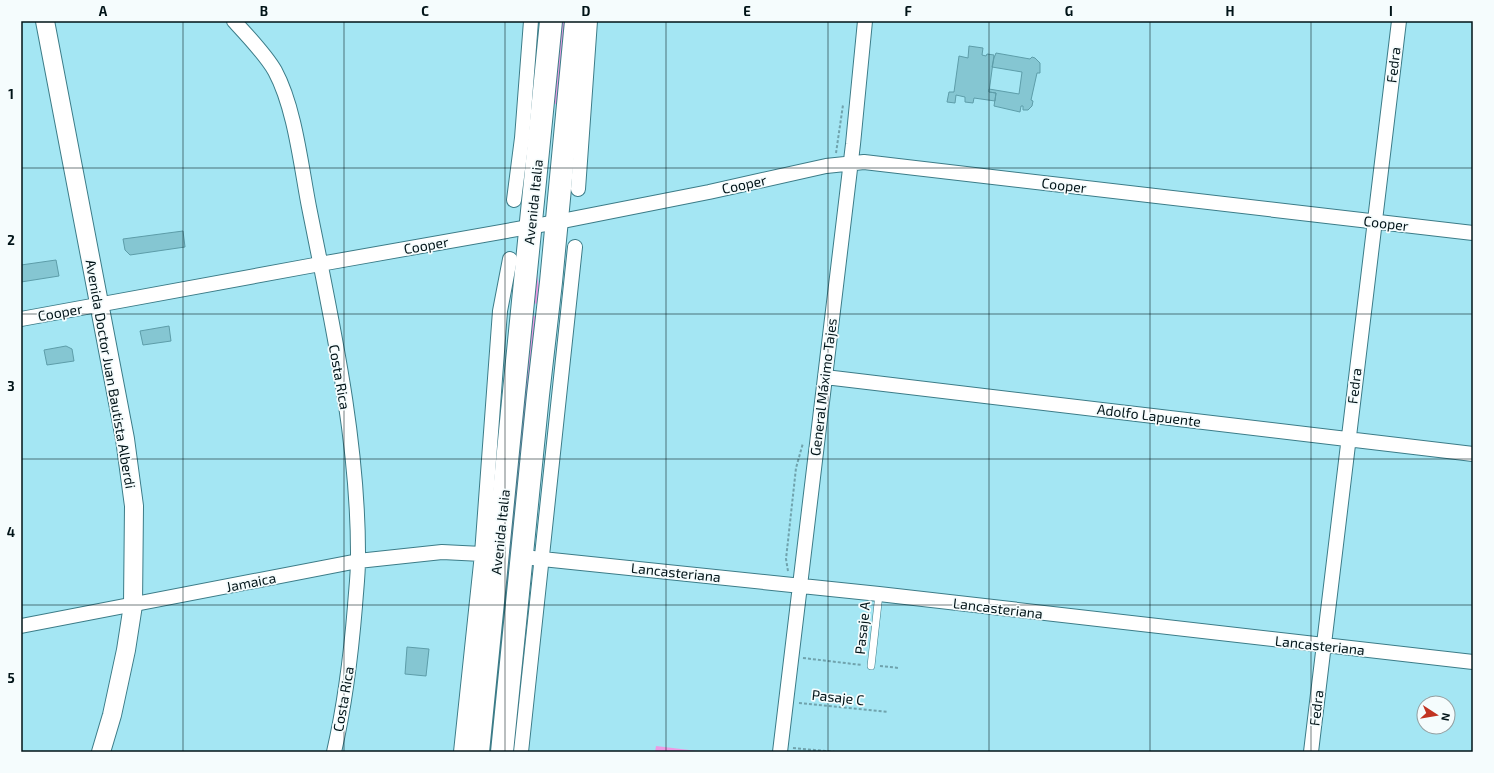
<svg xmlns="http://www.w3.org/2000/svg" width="1494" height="773" viewBox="0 0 1494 773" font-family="'Exo 2',sans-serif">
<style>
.green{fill:#ec9be3}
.building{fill:#85c6d2;stroke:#5d9da9}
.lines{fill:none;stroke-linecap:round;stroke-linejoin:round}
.service-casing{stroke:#3c7c88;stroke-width:8}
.minor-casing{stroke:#3c7c88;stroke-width:16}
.tertiary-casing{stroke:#3c7c88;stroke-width:20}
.primary-casing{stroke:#3c7c88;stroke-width:24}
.path{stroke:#70a3ad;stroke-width:2;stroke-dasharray:3 2;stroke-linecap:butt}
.service{stroke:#fff;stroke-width:7}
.minor{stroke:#fff;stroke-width:14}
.tertiary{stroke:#fff;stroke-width:18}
.primary{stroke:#fff;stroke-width:22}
.grid{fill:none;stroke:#001317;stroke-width:1;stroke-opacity:0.55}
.labels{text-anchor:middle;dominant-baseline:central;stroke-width:3.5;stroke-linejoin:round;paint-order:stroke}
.street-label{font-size:14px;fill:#001317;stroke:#f5fcfd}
.neatline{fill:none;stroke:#001317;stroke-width:1.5}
.grid-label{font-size:13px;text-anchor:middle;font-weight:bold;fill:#001317}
</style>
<rect width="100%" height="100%" fill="#a4e6f3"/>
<path class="green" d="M558,21H569L558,104H555L553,102Z
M540,240L537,274L540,293L538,304L532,303Z
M532,315L537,317L496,752H484Z
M656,746L706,752H655Z"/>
<path class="building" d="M969,46L983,48L982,55L986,56L987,54L994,55L989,92L996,93L995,101L974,98L973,103L965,102V97L956,95L955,103L947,102L949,92H954L959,56L968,58Z
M996,53L1030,59L1032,57L1035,58L1040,63V73H1037L1031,100L1033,101L1032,106L1028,110H1023V106H1021L1020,112L994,106L996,93L989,92V89L1019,94L1022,72L992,67L994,58Z
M183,231L185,247L130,255L125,250L123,239Z
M56,260L59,276L21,282V265Z
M169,326L171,341L143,345L140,331Z
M66,346L72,349L74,361L47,365L44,350Z
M407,647L429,649L426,676L405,674Z"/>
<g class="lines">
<defs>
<path id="service" d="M871,666L879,594"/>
<path id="minor" d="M234,21C247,35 266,55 275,71C295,108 301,166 309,207C332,322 359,442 358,560C358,575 356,591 355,606C351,655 345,704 334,752
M578,189L590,21
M514,200L522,138L531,21
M21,319L320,264L557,222L709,192L826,166L864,162L1473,233
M825,377L1473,454
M523,557L879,594L1473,662
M21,626L358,561L442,552L482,554
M461,752L482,554L500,311L510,259
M521,752L575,247
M780,752L853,144L865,21
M1311,752L1399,21"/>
<path id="tertiary" d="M45,21L125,439L134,506L133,605L126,650L112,715L101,752"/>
<path id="primary" d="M478,752L551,21
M502,752L538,395L551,282L576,21"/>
</defs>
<use href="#service" class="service-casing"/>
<use href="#minor" class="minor-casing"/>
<use href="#tertiary" class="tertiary-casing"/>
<use href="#primary" class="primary-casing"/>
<path class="path" d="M836,153L843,105
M788,571L786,559L796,468L803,443
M803,658L862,665
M880,666L899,668
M799,703L888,712
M793,748L836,752"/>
<use href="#service" class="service"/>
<use href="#minor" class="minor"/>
<use href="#tertiary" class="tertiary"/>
<use href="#primary" class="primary"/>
</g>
<path class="grid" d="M183,21V752M344,21V752M505,21V752M666,21V752M828,21V752M989,21V752M1150,21V752M1311,21V752M21,168H1473M21,314H1473M21,459H1473M21,605H1473"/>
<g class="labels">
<g class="street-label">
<text transform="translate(1393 65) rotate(-83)">Fedra</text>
<text transform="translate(744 184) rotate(-12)">Cooper</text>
<text transform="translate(1064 185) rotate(7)">Cooper</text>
<text transform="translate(533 202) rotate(-84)">Avenida Italia</text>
<text transform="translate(1386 223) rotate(7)">Cooper</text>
<text transform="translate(426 245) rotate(-10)">Cooper</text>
<text transform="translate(60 312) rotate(-10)">Cooper</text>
<text transform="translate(111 374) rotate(80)">Avenida Doctor Juan Bautista Alberdi</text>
<text transform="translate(340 377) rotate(80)">Costa Rica</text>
<text transform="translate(1354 386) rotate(-83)">Fedra</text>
<text transform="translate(823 387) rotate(-83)">General Máximo Tajes</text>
<text transform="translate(1149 415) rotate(7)">Adolfo Lapuente</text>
<text transform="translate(500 532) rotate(-84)">Avenida Italia</text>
<text transform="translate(676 572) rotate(6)">Lancasteriana</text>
<text transform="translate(251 582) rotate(-11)">Jamaica</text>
<text transform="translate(998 608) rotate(7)">Lancasteriana</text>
<text transform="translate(862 628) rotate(-84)">Pasaje A</text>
<text transform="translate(1320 645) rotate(6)">Lancasteriana</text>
<text transform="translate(838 697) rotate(6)">Pasaje C</text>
<text transform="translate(343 699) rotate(-80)">Costa Rica</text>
<text transform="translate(1316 708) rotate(-83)">Fedra</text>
</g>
</g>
<rect width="1494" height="773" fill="none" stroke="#f5fcfd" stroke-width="44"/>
<g transform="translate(1436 715) rotate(102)"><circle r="19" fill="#f5fcfd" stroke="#939fa1"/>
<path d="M0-3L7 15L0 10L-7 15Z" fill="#c13422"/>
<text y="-6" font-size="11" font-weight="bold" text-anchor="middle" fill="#001317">N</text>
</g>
<rect x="22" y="22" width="1450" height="729" class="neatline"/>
<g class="grid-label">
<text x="103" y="16">A</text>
<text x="264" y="16">B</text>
<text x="425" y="16">C</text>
<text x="586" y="16">D</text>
<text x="747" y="16">E</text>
<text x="908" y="16">F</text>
<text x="1069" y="16">G</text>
<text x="1230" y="16">H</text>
<text x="1391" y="16">I</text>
<text x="11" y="99">1</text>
<text x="11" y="245">2</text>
<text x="11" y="391">3</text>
<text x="11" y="537">4</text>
<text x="11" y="683">5</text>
</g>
</svg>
